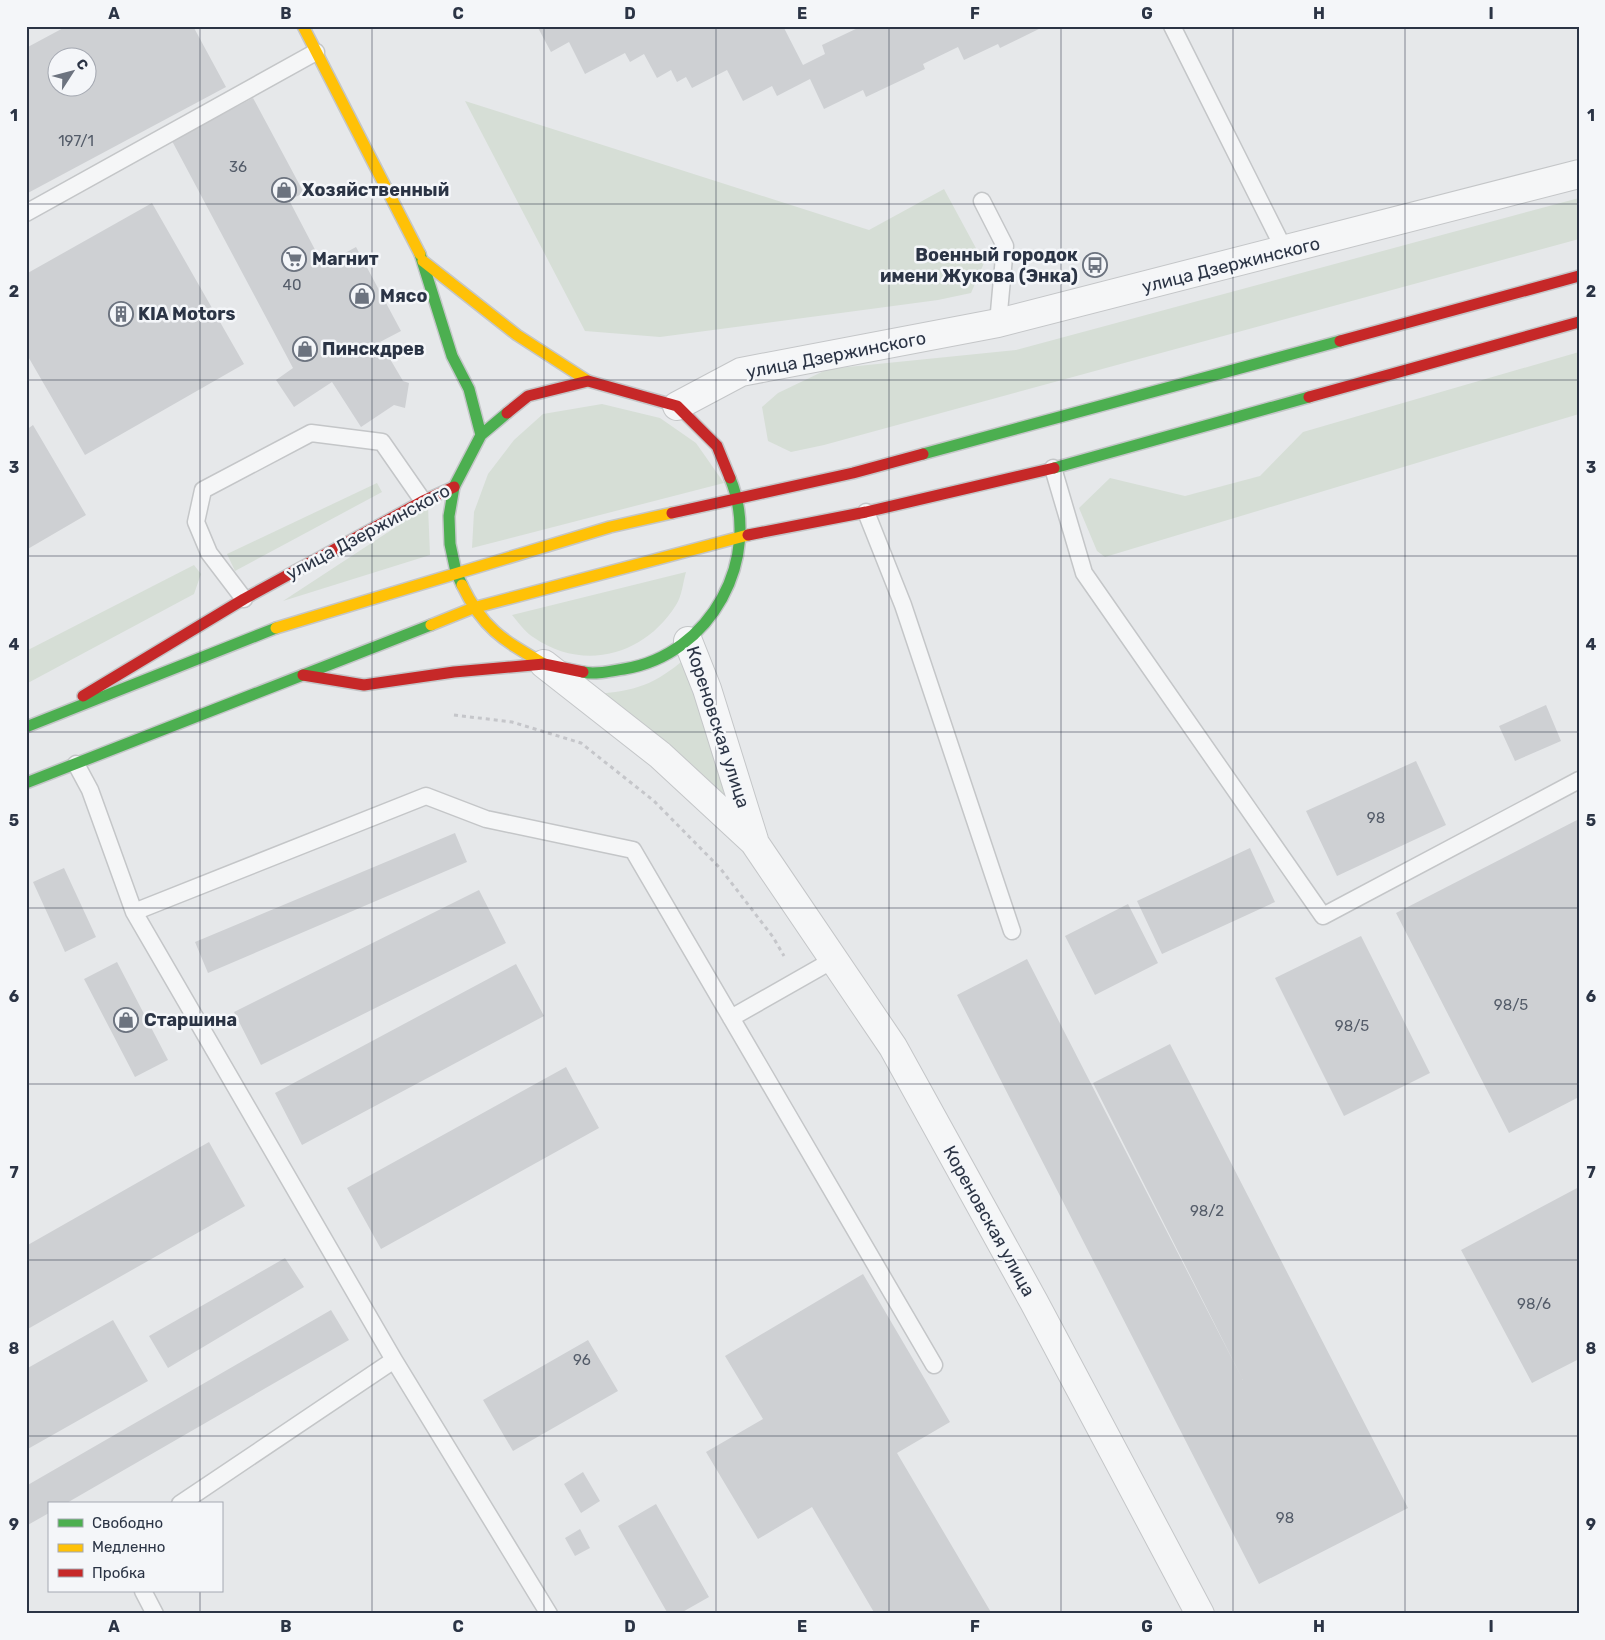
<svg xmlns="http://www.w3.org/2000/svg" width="1605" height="1640" viewBox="0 0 1605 1640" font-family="Rubik,sans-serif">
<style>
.green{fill:#d6ded6}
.building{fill:#ced0d3;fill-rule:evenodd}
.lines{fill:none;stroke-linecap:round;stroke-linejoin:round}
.lane-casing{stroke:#c4c6c8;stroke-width:19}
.street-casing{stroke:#c4c6c8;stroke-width:30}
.fast-casing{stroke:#c4c6c8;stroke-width:14}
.slow-casing{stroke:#c4c6c8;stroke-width:14}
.jam-casing{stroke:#c4c6c8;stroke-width:14}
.path{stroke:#c5c6ca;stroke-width:3;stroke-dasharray:4 4;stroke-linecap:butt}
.lane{stroke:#f5f6f7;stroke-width:16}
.street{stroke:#f5f6f7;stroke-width:28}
.fast{stroke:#4caf50;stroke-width:11}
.slow{stroke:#ffc107;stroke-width:11}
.jam{stroke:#c62828;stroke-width:11}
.grid{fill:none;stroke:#2b3445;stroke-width:1;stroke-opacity:0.55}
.labels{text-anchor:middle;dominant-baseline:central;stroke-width:5;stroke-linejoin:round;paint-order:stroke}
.number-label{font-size:15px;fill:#545c69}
.poi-label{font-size:18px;font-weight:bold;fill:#2b3445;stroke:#f4f6f9;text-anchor:start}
.street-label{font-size:18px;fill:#2b3445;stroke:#f4f6f9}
.neatline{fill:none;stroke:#2b3445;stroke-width:2}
.grid-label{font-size:16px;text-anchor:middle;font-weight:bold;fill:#2b3445}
</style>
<rect width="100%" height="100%" fill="#e6e8ea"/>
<path class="green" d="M465,101L869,230L944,189L984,263L971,293L938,300L660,337L585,331Z
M1579,198V239L824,445L791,452L768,441L762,407L778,393L828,369L1016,350Z
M1579,352V414L1105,557L1097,551L1079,508L1110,478L1185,496L1260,476L1303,432Z
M602,404L660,418L696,443L724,483L472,548L474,512L488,474L514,440L543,414Z
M377,483L382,492L235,571L227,554Z
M428,506L430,555L283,601Z
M194,565L201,574L194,594L26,684V651Z
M686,572C683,582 682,596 676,605C644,656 583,672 533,637C525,632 518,622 512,615Z
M686,658L735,809L594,694C636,691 654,685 686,658Z"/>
<path class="building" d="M67,26H193L226,87L26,194V48ZM58,58H88V88H58Z
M537,26H783L803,65L825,54L822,45L862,26H1045L1000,48L998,44L964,60L958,47L923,64L925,69L866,97L863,90L824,109L810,79L777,96L772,86L743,101L727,70L692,88L686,77L677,82L671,70L657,78L644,54L630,62L625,53L585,74L569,42L551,52Z
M253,98L304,193L289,200L323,265L356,247L401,331L380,342L403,381L409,383L405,408L394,405L361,427L332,382L294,407L276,380L293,368L172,141Z
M152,203L244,364L85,455L26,353V274Z
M33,425L86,515L26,550V430Z
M1546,705L1561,741L1515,761L1499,726Z
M1416,761L1446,825L1337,876L1306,811Z
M1579,819V1097L1509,1133L1396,913Z
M455,833L467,862L208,973L195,942Z
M1250,848L1275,902L1162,954L1137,901Z
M64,868L96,937L65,952L33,882Z
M479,890L506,943L261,1065L234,1012Z
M1128,904L1158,963L1095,995L1065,936Z
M1361,936L1430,1073L1344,1116L1275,978Z
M1027,959L1243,1380L1093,1083L1170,1044L1408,1508L1259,1584L957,995Z
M117,962L168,1060L135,1077L84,979Z
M516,964L544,1016L302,1145L275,1093Z
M566,1067L599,1128L381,1249L347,1188Z
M209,1142L245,1206L26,1330V1246Z
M1579,1187V1359L1532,1383L1461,1250Z
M285,1258L304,1287L168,1368L149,1336Z
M863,1274L950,1422L897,1453L992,1614H875L812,1507L758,1539L706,1452L763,1419L725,1356Z
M331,1310L349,1340L65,1504H49V1513L26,1526V1486Z
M113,1320L148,1381L26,1450V1369Z
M588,1340L618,1391L513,1451L483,1400Z
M583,1472L600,1501L581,1513L564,1484Z
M656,1504L709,1597L679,1614H668L618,1526Z
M580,1529L590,1548L575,1556L565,1538Z"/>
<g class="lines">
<defs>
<path id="lane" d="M1172,26L1285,251
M982,201L1005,246L998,323
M26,213L316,52
M1053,468L1084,573L1323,916L1579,780
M866,512L903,605L1012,931
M244,599L209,553L196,522L203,490L311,433L382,442L423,501
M76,764L90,790L134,912L394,1360L549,1614
M134,912L426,796L486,819L633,850L934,1365
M731,1018L833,960
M180,1504L394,1360
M143,1591L155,1614"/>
<path id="street" d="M677,406L741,372L998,323L1579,174
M688,641L707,689L754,840
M544,664L660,755L754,842L893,1047L1034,1302L1200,1614"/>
<path id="fast" d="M420,254L452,356L469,389L481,435
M923,454L1340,341
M1054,468L1309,397
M462,585L456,572L450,544L449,516L454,487L481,435L507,413
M583,672C597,675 610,671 624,669C711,655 763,558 730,478
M26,727L276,628
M26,783L431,625"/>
<path id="slow" d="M303,26L420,254
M423,261L517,335L588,381
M462,585C483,629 503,640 544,664
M431,625L473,608L748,535
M276,628L610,527L672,513"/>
<path id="jam" d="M1340,341L1579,276
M1309,397L1579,322
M507,413L528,396L588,381L677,406L717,446L730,478
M672,513L853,473L923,454
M748,535L866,512L1054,468
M303,675L364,685L454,672L544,664L583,672
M83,696L244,599L423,501L454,487"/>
</defs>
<use href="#lane" class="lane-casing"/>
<use href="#street" class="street-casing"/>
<use href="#fast" class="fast-casing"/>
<use href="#slow" class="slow-casing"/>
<use href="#jam" class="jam-casing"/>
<path class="path" d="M454,715L512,722L581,743L654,801L720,868L773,937L784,956"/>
<use href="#lane" class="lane"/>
<use href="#street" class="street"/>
<use href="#fast" class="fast"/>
<use href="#slow" class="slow"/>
<use href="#jam" class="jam"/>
</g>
<path class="grid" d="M200,26V1504M372,26V1614M544,26V1614M716,26V1614M889,26V1614M1061,26V1614M1233,26V1614M1405,26V1614M26,204H1579M26,380H1579M26,556H1579M26,732H1579M26,908H1579M26,1084H1579M26,1260H1579M26,1436H1579M200,1591V1614"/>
<defs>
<symbol id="shop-ring" viewBox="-11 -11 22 22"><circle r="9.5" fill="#f4f6f9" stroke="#6c737f" stroke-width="1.5"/><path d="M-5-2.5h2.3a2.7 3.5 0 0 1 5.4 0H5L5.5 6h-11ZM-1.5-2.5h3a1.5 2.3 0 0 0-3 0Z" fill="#6c737f"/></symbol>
<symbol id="supermarket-ring" viewBox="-11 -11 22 22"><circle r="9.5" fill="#f4f6f9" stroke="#6c737f" stroke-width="1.5"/><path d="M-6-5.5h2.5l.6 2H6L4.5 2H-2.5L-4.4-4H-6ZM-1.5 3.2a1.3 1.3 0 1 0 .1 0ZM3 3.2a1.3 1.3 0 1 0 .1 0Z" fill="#6c737f"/></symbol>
<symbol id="bus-ring" viewBox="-11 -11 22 22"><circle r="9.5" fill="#f4f6f9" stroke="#6c737f" stroke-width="1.5"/><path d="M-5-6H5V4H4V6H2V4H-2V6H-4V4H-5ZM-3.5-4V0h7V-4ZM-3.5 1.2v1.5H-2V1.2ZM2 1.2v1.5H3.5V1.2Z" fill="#6c737f"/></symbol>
<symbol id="building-ring" viewBox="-11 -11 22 22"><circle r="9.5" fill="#f4f6f9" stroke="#6c737f" stroke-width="1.5"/><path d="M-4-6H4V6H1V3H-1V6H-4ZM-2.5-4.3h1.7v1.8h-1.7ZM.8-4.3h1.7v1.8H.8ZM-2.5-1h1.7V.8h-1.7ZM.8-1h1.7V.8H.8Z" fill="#6c737f"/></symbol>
</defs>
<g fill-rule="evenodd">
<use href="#shop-ring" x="270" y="176" width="28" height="28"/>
<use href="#supermarket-ring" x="280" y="245" width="28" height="28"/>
<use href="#bus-ring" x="1081" y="251" width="28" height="28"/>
<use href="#shop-ring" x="348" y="282" width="28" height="28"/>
<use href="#building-ring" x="107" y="300" width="28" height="28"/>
<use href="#shop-ring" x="291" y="335" width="28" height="28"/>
<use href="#shop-ring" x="112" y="1006" width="28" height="28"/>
</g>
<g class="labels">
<g class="number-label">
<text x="76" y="141">197/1</text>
<text x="238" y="167">36</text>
<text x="292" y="285">40</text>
<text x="1376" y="818">98</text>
<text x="1511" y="1005">98/5</text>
<text x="1352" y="1026">98/5</text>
<text x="1207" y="1211">98/2</text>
<text x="1534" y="1304">98/6</text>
<text x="582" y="1360">96</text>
<text x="1285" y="1518">98</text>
</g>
<g class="poi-label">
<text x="302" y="190">Хозяйственный</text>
<text x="1078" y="255" text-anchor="end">Военный городок<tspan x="1078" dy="21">имени Жукова (Энка)</tspan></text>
<text x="312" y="259">Магнит</text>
<text x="380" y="296">Мясо</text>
<text x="138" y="314">KIA Motors</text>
<text x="322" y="349">Пинскдрев</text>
<text x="144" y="1020">Старшина</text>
</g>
<g class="street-label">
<text transform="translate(1231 265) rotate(-14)">улица Дзержинского</text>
<text transform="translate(836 355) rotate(-11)">улица Дзержинского</text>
<text transform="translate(368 532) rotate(-28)">улица Дзержинского</text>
<text transform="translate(718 727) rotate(72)">Кореновская улица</text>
<text transform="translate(989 1221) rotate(61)">Кореновская улица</text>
</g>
</g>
<rect width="1605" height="1640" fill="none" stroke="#f4f6f9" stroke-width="55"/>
<rect x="48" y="1502" width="175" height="90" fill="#f4f6f9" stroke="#a4a8b1"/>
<rect x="58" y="1519" width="25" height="8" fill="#4caf50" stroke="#a4a8b1"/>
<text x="92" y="1528" font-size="15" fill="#2b3445">Свободно</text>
<rect x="58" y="1544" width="25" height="8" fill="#ffc107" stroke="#a4a8b1"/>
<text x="92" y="1552" font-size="15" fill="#2b3445">Медленно</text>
<rect x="58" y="1569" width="25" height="8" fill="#c62828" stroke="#a4a8b1"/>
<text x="92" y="1578" font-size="15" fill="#2b3445">Пробка</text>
<g transform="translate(72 72) rotate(54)"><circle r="24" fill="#f4f6f9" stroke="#a4a8b1"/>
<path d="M0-4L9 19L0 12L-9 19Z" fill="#6c737f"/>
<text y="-8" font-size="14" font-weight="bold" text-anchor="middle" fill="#2b3445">С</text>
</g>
<rect x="28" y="28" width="1550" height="1584" class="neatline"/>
<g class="grid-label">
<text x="114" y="19">A</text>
<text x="286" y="19">B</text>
<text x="458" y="19">C</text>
<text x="630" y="19">D</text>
<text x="802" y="19">E</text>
<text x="975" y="19">F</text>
<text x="1147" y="19">G</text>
<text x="1319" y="19">H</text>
<text x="1491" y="19">I</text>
<text x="14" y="121">1</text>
<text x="1591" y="121">1</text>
<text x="14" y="297">2</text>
<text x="1591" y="297">2</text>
<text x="14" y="473">3</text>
<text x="1591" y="473">3</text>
<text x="14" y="650">4</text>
<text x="1591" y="650">4</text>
<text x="14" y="826">5</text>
<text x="1591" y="826">5</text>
<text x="14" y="1002">6</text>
<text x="1591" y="1002">6</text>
<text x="14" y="1178">7</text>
<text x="1591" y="1178">7</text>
<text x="14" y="1354">8</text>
<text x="1591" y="1354">8</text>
<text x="14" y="1530">9</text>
<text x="1591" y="1530">9</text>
<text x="114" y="1632">A</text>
<text x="286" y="1632">B</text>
<text x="458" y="1632">C</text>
<text x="630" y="1632">D</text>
<text x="802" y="1632">E</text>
<text x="975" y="1632">F</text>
<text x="1147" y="1632">G</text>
<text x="1319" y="1632">H</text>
<text x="1491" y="1632">I</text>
</g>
</svg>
